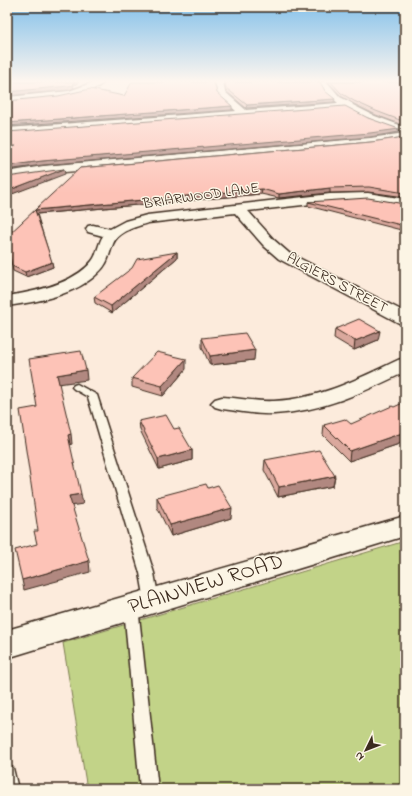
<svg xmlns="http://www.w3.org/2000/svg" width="412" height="796" viewBox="0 0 412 796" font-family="'Indie Flower',sans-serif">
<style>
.green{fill:#c2d388;stroke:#7e7e53}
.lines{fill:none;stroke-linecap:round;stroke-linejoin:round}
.lane-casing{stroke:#3b2a1e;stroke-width:3}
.street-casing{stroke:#3b2a1e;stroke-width:3}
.secondary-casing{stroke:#3b2a1e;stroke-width:3}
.lane{fill:#fcf5e5;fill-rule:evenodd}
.street{fill:#fcf5e5;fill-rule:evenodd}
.secondary{fill:#fcf5e5;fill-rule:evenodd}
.wall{fill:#daa89d;stroke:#3b2a1e}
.shaded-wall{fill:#b18880;stroke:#3b2a1e}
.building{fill:#fdc3b7;stroke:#3b2a1e}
.labels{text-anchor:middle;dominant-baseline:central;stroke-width:3;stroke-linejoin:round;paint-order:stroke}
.far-street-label{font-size:15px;fill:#3b2a1e;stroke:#fcf5e5}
.near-street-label{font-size:22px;fill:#3b2a1e;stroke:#fcf5e5}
</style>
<rect width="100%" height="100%" fill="#fcebdc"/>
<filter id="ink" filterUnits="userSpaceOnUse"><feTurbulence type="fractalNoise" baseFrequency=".025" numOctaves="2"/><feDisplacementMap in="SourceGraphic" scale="8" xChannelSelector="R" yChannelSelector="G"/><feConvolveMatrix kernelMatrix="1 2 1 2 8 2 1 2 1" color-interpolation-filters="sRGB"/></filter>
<g filter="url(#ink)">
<path class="green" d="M405,541V789H87L63,643Z"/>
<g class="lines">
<defs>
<path id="lane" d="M77,384L97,395L154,573L159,601L157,605L152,607L147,605L145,601L140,573L88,397L74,389L72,387L74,385Z
M131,601L136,603L138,607L158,789H140L124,607L126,603Z
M7,765L13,768L18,789H7Z"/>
<path id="street" d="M94,82H104C88,99 30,101 7,103V97L69,91Z
M215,82H223L225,92L246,110L338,103L326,93L319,82H327L340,97L352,103L353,105L375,116L405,127V139L370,144L43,174L7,180V172L43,166L370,138L405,133L368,120L345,108L7,134V128L236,111L218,95Z
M368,193L405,199V207L368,201L330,202L248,211L274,240L289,253L405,312V324L399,323L279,259L264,246L235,213L148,223C136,227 118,231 113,244C108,256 109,263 98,273C76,295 37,302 7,306V296C34,292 74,284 92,261C98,254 98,243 103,236L88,232L86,229L88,226L93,225L110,229L125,221L147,215L330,194Z
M405,358V372C362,393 323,411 274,414C257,415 239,411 222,409L215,407L211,403L215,399L222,397C239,398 257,402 274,401C319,399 358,379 398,360Z"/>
<path id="secondary" d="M405,516V536L7,658V630Z"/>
</defs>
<use href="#lane" class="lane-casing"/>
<use href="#street" class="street-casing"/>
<use href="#secondary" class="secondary-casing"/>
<use href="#lane" class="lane"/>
<use href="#street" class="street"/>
<use href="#secondary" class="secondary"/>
</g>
<path class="wall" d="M224,82H320L325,91L334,102L246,108L226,91Z
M328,82H405V126L376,115L354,104L341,96Z
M368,118L399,132L370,137L43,165L7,170V132Z
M405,137V197L368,192L330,193L279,198L261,194L37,214L53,267L26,277L13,271L7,241L80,168L371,142Z
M308,202L405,204V231L308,206Z
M177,252V258L112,313L95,303L94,297Z
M335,329L378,340L354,350L334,338Z
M202,338L254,360L210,365L202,347Z
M186,369L163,396L132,387V378Z
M139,421L174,429L192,450V460L159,469L140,430Z
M351,424L399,444L349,461L323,435L324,425Z
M265,460L335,476L333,486L278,497L264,470Z
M208,488L231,518L171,536L157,507V497Z"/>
<path class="shaded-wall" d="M75,82H79L73,86L74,88L69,90L7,96V92L72,84Z
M335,99L334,102L246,108L247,105Z
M232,106V110L7,126V123Z
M399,129V132L370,137L43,165L7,170V166L42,161Z
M64,169L65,174L7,196V191Z
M330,188V193L279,198V194Z
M262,189L261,194L36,214L35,210Z
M177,252V258L112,313L111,306Z
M52,262L53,267L26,277L25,272Z
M380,331L378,340L354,350L355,341Z
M255,350L254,360L210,365V356Z
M186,359V369L163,396L162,386Z
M86,370L87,380L58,384L57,375Z
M405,432V441L399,444L349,461L350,451Z
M71,434L72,444L70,445L68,435Z
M192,450V460L159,469L158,459Z
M335,476L333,486L278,497L279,487Z
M81,494L83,504L70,506L69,496Z
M232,508L231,518L171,536L170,525Z
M89,561L90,572L24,590L22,580Z"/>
<path class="building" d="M7,82H75L72,84L73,85L68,86L7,92Z
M132,82H214L217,93L232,106L7,123V101L58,96L90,89L124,96Z
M225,82H320L325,91L335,99L247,105L226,88Z
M331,82H405V122L376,111L354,101L341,93Z
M345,106L368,118L399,129L370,133L42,161L7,166V149L16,146H7V132Z
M405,137V193L369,187L330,188L279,194L262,189L35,210L52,262L25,272L12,266L7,241V236L80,168L371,142Z
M64,169L7,191V177Z
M368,198L405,204V226L308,202Z
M177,252L111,306L94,297L132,268L137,259Z
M359,319L380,331L355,341L335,329Z
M245,333L255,350L210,356L202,338Z
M81,351L86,370L57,375L71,434L68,435L81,494L69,496L89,561L22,580L15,550L37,544L34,531H38L20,410L37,407L29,359Z
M157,352L186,359L162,386L132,378Z
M405,402V432L350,451L324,425L345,419L351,424L392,406L394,407Z
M166,415L174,429L179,428L192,450L158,459L139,421Z
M319,450L335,476L279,487L265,460Z
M206,484L208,488L218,485L232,508L170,525L157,497Z"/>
</g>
<linearGradient id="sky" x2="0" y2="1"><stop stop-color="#82c0ea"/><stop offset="0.42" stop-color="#fef6ef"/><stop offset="1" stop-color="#fef6ef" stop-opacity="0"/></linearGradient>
<rect width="412" height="193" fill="url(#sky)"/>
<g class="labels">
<g class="far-street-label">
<text transform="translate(201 196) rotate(-8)">BRIARWOOD LANE</text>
<text transform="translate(337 283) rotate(28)">ALGIERS STREET</text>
</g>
<g class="near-street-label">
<text transform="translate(206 585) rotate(-17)">PLAINVIEW ROAD</text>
</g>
</g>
<rect width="412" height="796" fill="none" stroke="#fcf5e5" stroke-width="24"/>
<rect x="12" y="12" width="388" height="772" fill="none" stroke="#3b2a1e" stroke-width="1.5" filter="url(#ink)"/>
<g transform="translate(366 750) rotate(227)" stroke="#fcf5e5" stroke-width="3" paint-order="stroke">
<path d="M0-3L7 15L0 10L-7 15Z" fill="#3b2a1e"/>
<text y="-6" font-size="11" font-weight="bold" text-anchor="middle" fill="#3b2a1e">N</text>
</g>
</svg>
